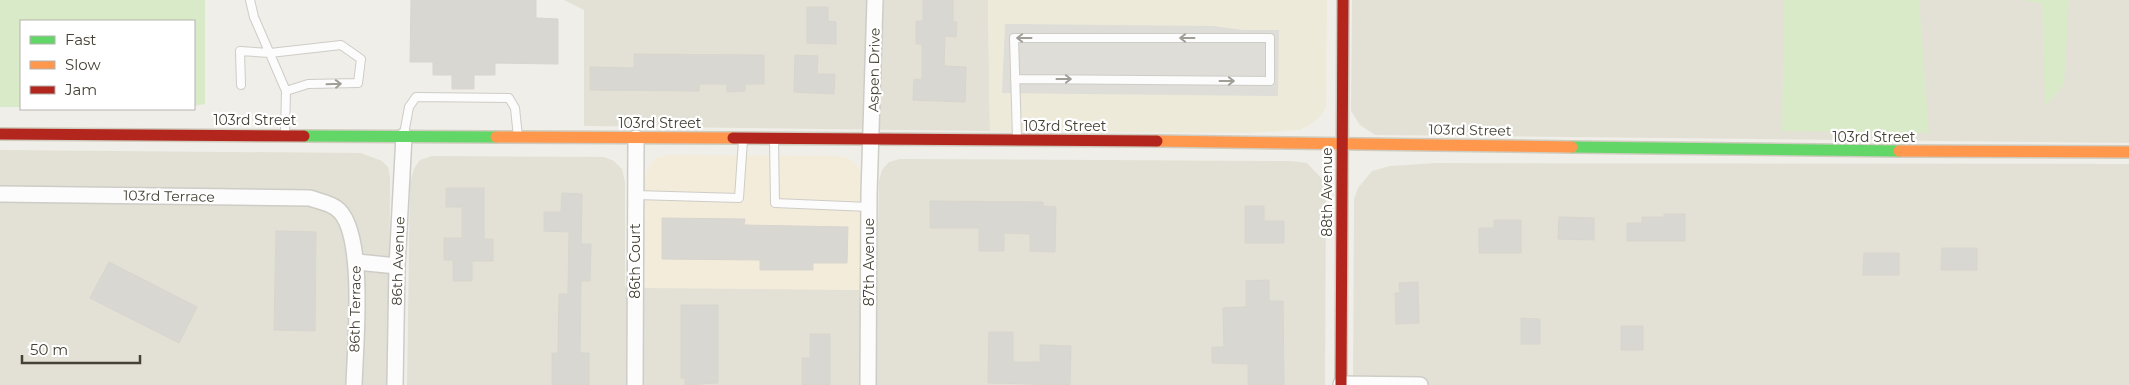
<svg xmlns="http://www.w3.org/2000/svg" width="2129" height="385" viewBox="0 0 2129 385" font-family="Montserrat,sans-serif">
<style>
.residential{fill:#e3e1d5}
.commercial{fill:#f3ecdb}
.education{fill:#eeeada}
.green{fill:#d9eac8}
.parking{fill:#dfddd8}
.building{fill:#d9d7d1;stroke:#d8d5ce}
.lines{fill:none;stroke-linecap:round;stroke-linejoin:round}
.lane-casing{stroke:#ceccc6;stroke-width:10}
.street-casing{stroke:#ceccc6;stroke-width:18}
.fast-casing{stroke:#cfccbf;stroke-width:14}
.slow-casing{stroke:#cfccbf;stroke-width:14}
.jam-casing{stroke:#cfccbf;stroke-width:14}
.lane{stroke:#fdfcfc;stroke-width:8}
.street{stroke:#fdfcfc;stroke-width:15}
.fast{stroke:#63d668;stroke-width:11}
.slow{stroke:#ff974d;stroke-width:11}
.jam{stroke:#b3261e;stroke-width:11}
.oneway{stroke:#a19e98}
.labels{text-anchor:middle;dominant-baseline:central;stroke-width:4.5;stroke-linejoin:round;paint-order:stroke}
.street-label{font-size:14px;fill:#454135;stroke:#fff}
</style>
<rect width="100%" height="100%" fill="#f0eee8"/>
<path class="residential" d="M564,0H988L990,131L584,126V10Z
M1352,0H2129V143L1375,135L1360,125L1351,111Z
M0,150L361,153L382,161L388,167L390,178L389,385H0Z
M432,156L604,157L614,161L622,169L625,182V287L877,290L879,181L882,170L889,162L900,159L1291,161L1307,163L1324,181L1326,194L1325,385H407L410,181L415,167L420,160Z
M1436,163L2129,164V385H1353L1354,211V199L1358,188L1372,171L1390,166Z"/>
<path class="commercial" d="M668,155L834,156L846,157L857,165L862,178L861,290L645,288V178L649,166L656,158Z"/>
<path class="education" d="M988,0H1327L1326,107L1321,116L1311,124L1300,130L1250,133L990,131Z"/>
<path class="green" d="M0,0H205V104L194,106V21H21V107H0Z
M1784,0H1919L1929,133L1782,131Z
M2024,0H2069L2064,84L2045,107L2042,4Z"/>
<path class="parking" d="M1005,24L1214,26L1243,30H1279L1278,96L1002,93Z"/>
<path class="building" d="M411,0H536V18L558,19V64L495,63V75H474V89H452V75H433V62H410Z
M923,0H953V22H957L956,37L945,36L944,66L966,67L965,102L913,100L914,79L922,80V44H916V21H923Z
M807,7H828V21L836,22V44L807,43Z
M634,54L764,55V84H745V91L727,92V84H699V91L590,90V67L634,68Z
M795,55L818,56L817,74H835L834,94L794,92Z
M446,188H484V239H493V261H472V281H453V260H444V238H462V207H446Z
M562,193L582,194L581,244H591L590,281H581L580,353H589V385H552V353H558L559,294H568L569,232L544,231V212H561Z
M930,201L1043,202V206L1056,207L1055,252L1030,251V234L1004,233V251H979V228H930Z
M1245,206H1264V221H1284V243H1245Z
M1664,214H1685V241H1627V223H1642V217H1664Z
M1559,217L1594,218V240L1558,239Z
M662,218L745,219L744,225L848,227L847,263H813V270H760V260L662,259Z
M1494,220H1521V253H1479V228H1494Z
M276,231L316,232L315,331L274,330Z
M1942,248H1977V270H1941Z
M1864,253H1899V275H1863Z
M109,262L197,307L179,343L90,298Z
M1269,280V301H1283L1284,385H1248V364L1212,363V347H1224L1223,308L1246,307V281Z
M1418,282L1419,323L1396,324L1395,293H1400L1399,283Z
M681,305H718V383L685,385V378H681Z
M1521,318L1540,319V344H1521Z
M1621,326H1643V350H1621Z
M989,332H1013V362H1040V345L1071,346L1070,385L988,383Z
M810,334H830V385H802V358H810Z"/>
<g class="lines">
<defs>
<path id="lane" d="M250,0L254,17L286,91L285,133
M1015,79L1270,81V38H1014L1017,138
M241,85L240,51L270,53L341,45L361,59L358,83L308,84L286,91
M404,134L409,107L416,97L509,98L515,108L518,137
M774,139L775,203L869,207
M636,195L739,198L743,140"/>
<path id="street" d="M0,194L310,198C318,201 329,203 336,208C367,229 355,349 354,385
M357,262L397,266
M1341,384L1420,385
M395,385L397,266L404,136
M635,385L636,138
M868,385L869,194L875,0"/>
<path id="fast" d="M304,136L496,137
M1572,147L1899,151"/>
<path id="slow" d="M496,137L733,138
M1157,141L1572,147
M1899,151L2129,152"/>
<path id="jam" d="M0,134L304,136
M733,138L1157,141
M1341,385L1343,0"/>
</defs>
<use href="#lane" class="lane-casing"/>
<use href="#street" class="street-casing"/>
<use href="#fast" class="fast-casing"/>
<use href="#slow" class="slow-casing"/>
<use href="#jam" class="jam-casing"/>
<use href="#lane" class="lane"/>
<use href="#street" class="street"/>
<use href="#fast" class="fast"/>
<use href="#slow" class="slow"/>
<use href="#jam" class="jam"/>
</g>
<defs><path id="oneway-shaft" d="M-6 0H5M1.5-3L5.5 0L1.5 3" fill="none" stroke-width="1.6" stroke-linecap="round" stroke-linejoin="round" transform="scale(1.25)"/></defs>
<g class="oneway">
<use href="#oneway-shaft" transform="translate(1024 38) rotate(-180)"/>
<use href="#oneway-shaft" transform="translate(1187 38) rotate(-180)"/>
<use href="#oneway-shaft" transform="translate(1064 79)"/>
<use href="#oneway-shaft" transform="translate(1227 81)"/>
<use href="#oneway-shaft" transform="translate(334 84) rotate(-2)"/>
</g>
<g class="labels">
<g class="street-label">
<text transform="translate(874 70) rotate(-89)">Aspen Drive</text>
<text x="255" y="120">103rd Street</text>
<text x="660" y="123">103rd Street</text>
<text x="1065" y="126">103rd Street</text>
<text transform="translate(1470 130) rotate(1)">103rd Street</text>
<text x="1874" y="137">103rd Street</text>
<text transform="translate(1327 192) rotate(-90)">88th Avenue</text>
<text transform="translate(169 196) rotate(1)">103rd Terrace</text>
<text transform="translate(398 261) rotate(-88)">86th Avenue</text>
<text transform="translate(635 261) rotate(-90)">86th Court</text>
<text transform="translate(869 262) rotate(-90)">87th Avenue</text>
<text transform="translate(355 309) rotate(-89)">86th Terrace</text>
</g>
</g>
<rect x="20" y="20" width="175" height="90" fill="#ffffff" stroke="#b5b3ae"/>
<rect x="30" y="36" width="25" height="8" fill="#63d668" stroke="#b5b3ae"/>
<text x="65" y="45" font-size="15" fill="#454135">Fast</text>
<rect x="30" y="61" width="25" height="8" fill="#ff974d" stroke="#b5b3ae"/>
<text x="65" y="70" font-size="15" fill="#454135">Slow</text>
<rect x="30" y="86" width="25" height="8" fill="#b3261e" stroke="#b5b3ae"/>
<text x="65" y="95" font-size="15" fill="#454135">Jam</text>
<path d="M22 355v8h118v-8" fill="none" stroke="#454135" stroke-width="2.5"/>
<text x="30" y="355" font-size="15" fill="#454135" stroke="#ffffff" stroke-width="4" paint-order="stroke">50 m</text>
</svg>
